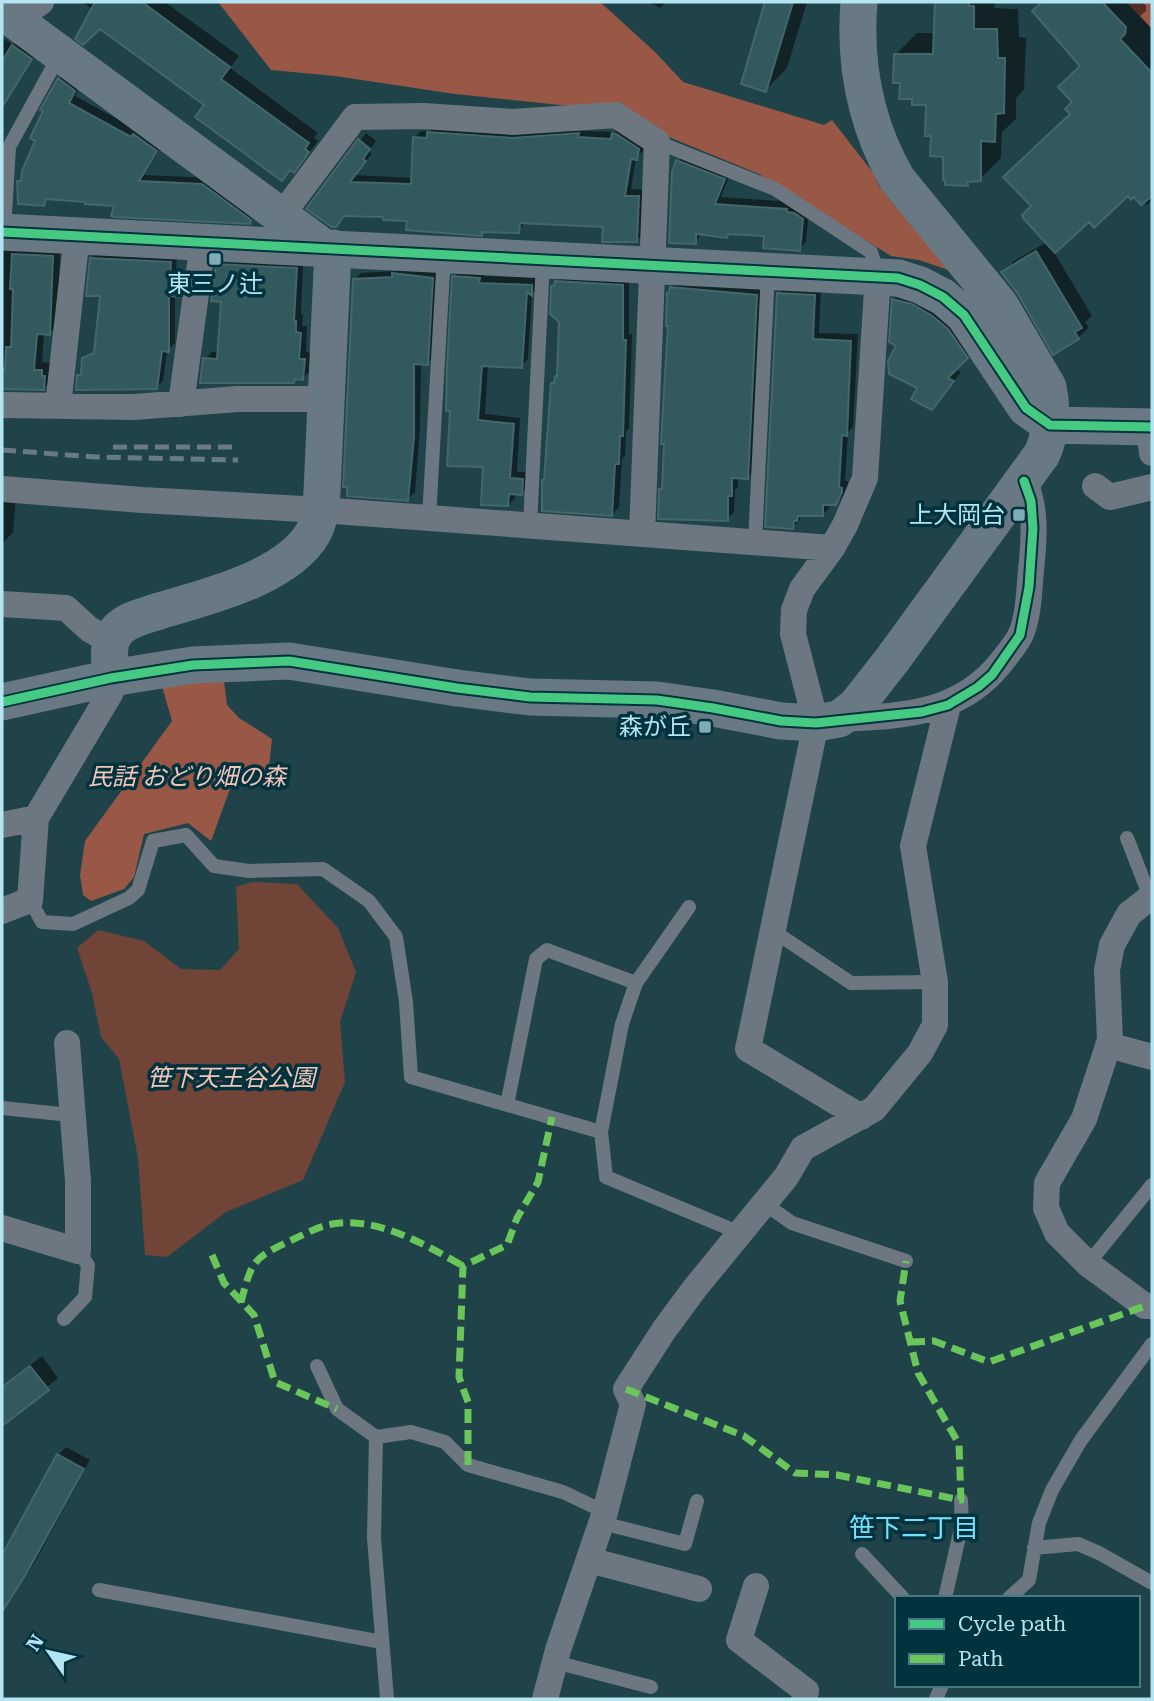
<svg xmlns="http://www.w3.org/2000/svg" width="1154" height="1701" viewBox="0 0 1154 1701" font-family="'Roboto Serif','Noto Sans JP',serif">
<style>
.green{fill:#704437}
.forest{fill:#995846}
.shadow{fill:#0007}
.building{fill:#32595e;stroke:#44676b;stroke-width:2}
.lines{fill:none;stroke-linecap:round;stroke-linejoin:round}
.lane{stroke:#6c7781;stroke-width:14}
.street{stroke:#6c7781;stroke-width:26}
.secondary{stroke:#697984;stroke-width:37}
.rail{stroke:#687b84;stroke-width:5;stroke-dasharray:14 7;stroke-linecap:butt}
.quiet{stroke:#6ac65a;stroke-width:7;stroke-dasharray:14 7;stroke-linecap:butt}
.cycleway-casing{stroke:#00333e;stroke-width:13}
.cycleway{stroke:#46c982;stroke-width:9}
.poi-dot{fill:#80acb8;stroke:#00333e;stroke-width:2.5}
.labels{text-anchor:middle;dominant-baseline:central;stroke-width:7;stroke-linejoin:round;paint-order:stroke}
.poi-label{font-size:24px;fill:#b4e5f3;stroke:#00333e;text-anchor:end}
.park-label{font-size:24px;font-style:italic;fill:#f3c4b7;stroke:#00333e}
.neighbourhood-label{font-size:26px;fill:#74e2fe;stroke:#00333e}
</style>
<rect width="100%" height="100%" fill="#20434a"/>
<path class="green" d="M252,882L297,884L338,928L356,972L340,1022L345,1082L303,1180L226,1212L167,1257L145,1255L138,1158L119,1059L101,1037L92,993L77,948L98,930L144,941L181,969L220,970L239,949L236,887Z"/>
<path class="forest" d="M218,2H600L654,51L683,82L824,125L832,120L874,174L879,186L891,201L951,271L919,260L891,256L759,174L664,135L617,111L455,94L335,76L271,70Z
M1126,2H1152V29Z
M224,681L227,705L239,718L272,739L268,775L231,786L211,841L188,823L144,834L134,877L124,889L91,901L83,895L80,875L85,841L172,721L161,683Z"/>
<path class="shadow" d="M81,2H165L239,56L230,68L318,133L314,138L318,141L303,161L282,178L206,105L93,9Z
M648,2H666L660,8Z
M767,2H807L787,68L766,90L743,83Z
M936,2H995L994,8L1018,9L1019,37L1026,38L1024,90L1016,98V119L1002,132L1001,158L980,179L971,180L967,184L933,134L928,103L914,98L902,81L895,55L917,33H936Z
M1039,2H1143L1146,6V11L1140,16L1152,29V200L1147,205L1134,194H1128L1089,220L1054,252L1092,316L1085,322L1089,327L1078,338L1020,293L1004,272L1014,261L1047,242L1033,206L1072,114L1082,65Z
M2,38L14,45L20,39L38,52L12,88L2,82Z
M66,72L81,83L75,96L163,144L144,175L210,178L257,215L250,222L87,200L50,197L44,204L19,182L30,171L59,79Z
M436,126L616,132L620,127L645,142L643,151L636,158L631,189L645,190L644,233L636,241L604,225L526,221L518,231L485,230L482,234L385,215H345L342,218L309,208L366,133L376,141L369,151L372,154L354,175L413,178L414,138L421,131H430Z
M685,154L731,172L721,197L793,202L809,211L806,242L799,249L766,235L731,232L727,236L702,233L695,242L678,161Z
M2,242L60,248L58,325L49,333H44L42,362L50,363L52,380L43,388H2Z
M99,251L177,255L176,273H181L179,290H182L185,274H188L186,288L179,295H175V343L167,350L163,381L156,388L79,376L83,372L84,359L96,350L102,295L92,258Z
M225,258L303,262L301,314L303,315L302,326H307L306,352L312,353L310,371L303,378H297L293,382L205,359L212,352H219L223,300L218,265Z
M401,267L439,271L434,356L427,363H421L420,428L415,492L408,499L354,280L361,273L397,271Z
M461,270L486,271L485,276L538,278V288L532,293L528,359L521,366L488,364L485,414L520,418L517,472H529L528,486L521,493H515V498L508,505L485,466L454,277Z
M564,275L629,279V334H632L629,428L626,431L625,455L622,459L619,507L612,514L546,478L552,384L559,375L561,322L553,286Z
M678,281L763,289L755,470L748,477L738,476V487L735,490L734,512L727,519L664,487L671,288Z
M785,287L821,288L819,333L858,334L853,427L848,432L845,481H848V484L843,496L836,504L829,503V508L822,515L802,514L799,521L792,528L778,294Z
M903,291L921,296L975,348L955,369L961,372L940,398L919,388L898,345L894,299Z
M2,491L16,496L13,532L4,542H2Z
M42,1356L58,1378L2,1424V1387Z
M66,1447L90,1460L34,1564L2,1612V1558L58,1455Z"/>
<path class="building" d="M95,2H142L230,67L221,79L309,143L305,149L309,152L294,173L290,170L282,181L195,117L204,105L100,29L83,45L75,39Z
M765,2H793L766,92L741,84Z
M935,2H969V6H974V29H997L998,58H1005L1004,113L996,114L995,142L981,141V181L967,182L968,186L945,185V180H943V157L930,156L931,136H925L926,105H912V99H899L900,83H893L894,54H933Z
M1042,2H1102L1126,27L1125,34L1120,39L1152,73V196L1141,205L1134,197L1131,200L1128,196L1094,228L1089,222L1055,253L1023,218L1022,215L1031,206L1003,177L1070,114L1065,109L1072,102L1058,87L1080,66L1032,11Z
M12,45L32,59L2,107V61Z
M58,78L75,91L69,103L131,137L133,134L157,151L139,181L202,184L251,220L250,224L114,217L111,216L114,206L85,204V202L46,199L44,206L18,204L17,181H21L22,171L35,141L30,138L43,111L40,110Z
M427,132L512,138L579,133L578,137L611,139L612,133L616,134L639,149L637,160L631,159L625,196H639L637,242H602L603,227L520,223L519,233L482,232V236L406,230L407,221L383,220V217L344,216L336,227H332L306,209L358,139L370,149L363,159L366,161L350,182L411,184L413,137L427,138Z
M676,160L725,179L715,204L787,209V212L794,213L803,219L800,251L763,248L764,236L728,234L727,238L696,234V244L669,243L672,172Z
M1036,251L1082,328L1075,332L1079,339L1053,355L1018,294L1001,272Z
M12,254L53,256L50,335L37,334L34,370H42V376H45L44,390L2,389V369H5L6,347H11L13,289H10Z
M90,258L171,262L170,279L182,280L180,297L169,296V352L162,351L157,389L76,390L77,375H81L82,358L94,353L100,296H86Z
M216,264L297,268L294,321H296V332L301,333L299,359H305L303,380L295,379L294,383H200L203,358L217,359L221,302L211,301Z
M392,273L433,278L428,365L414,364V437L408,501L347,496V487H343L353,279L392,277Z
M452,276L480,278L479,283L532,285V296L527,292L522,368L482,366L478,420L514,424L510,478L523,479L522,495L509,494L508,506L481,505L483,467L447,466L450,411H446L447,366Z
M555,281L623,285V340H626L623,436H620L619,464H615L612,516L542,511V480H544L551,383H554L555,376H557L559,322L550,314L551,286H554Z
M670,287L757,295L748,479L732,478V496H728V521L658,519L659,489H662L664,444H661L662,424L668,326H666L667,293H669Z
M777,293L815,295L813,339L851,341L847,436L842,435L839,487L842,488V492L836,505H823V516H798L797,521H794L793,529L765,527Z
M892,299L912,304L931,315L948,329L968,358L948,378L954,381L932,410L911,399L917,388L889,374L888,361L896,346L889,342Z
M30,1366L49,1390L2,1426V1387Z
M57,1454L84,1469L26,1574L2,1612V1555Z"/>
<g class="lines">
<path class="lane" d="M657,142L775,189L871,252L878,274
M4,231L9,147L60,54
M429,518L444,254
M530,525L543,261
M755,542L768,271
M1127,838L1150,897
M30,900L42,922L73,924L129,898L138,890L153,841L186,835L214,866L249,871L323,869L369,901L396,937L406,1002L411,1077L601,1132
M689,907L636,983L622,1024L601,1132L606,1177L740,1233
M772,930L851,983L935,982
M507,1105L536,959L547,950L636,983
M2,1108L71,1115
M765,1204L792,1223L906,1261
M1088,1264L1152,1185
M64,1319L85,1297L88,1265L78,1251
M317,1366L337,1409L376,1437L374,1538L387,1699
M376,1437L411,1432L445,1442L468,1465L563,1492L605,1512
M602,1523L685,1544L697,1501
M1034,1548L1078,1544L1099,1553L1152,1583
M862,1554L903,1598
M99,1590L382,1642
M945,1598L962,1524L961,1500
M1009,1598L1029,1580L1039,1523L1052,1490L1081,1440L1152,1344
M555,1662L651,1687
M936,1699L942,1685"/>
<path class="street" d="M15,20L41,2
M281,216L355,117L424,116L513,122L616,115L657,142L642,534
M181,404L203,242
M2,405L134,407L238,399H328
M58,406L77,235
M1149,427L1152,453
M1095,486L1110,497L1152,487
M2,489L142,500L321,510L832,548
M2,604L66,608L89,629L111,642
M839,719C903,716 961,715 1003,660C1009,652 1017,643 1021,634C1029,614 1029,591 1031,570C1034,542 1037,507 1024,481
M2,825L36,818
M1152,896L1129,914L1112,945L1107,970L1110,1040L1084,1119L1047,1183L1046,1208L1057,1233L1088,1264L1145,1306H1152
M2,911L30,900L36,818L111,692V678
M1108,1045L1152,1057
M861,1117L748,1049L816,723L793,634L794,610L802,589L832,548L845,525L865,478L878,275
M2,1228L78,1251V1181L67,1043
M589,1560L699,1589
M756,1586L739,1640L806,1691L804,1699
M545,1699L558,1650L605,1512L633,1404L626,1389L664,1330L695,1288L786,1177L803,1148L874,1109L920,1053L935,1025V982L913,846L948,705"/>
<path class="secondary" d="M2,11L323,247
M2,232L898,278L920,285L943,297L964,315L1026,408L1050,425L1152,427
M111,678C110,663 106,645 116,632C126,619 145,616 159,611C206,597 287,578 313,533C320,520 321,506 322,492L333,248
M2,702L111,678L193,665L289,661L457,688L530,697L657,700L713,708L781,721L816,723L839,719L856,706L892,660L1042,454C1051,434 1053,408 1048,387L1000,305L897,179C866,125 854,64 859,2"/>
<path class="rail" d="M113,447H237
M2,450L96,457L238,460"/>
<path class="quiet" d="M212,1255L224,1283L254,1315L275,1382L337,1409
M241,1302C252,1260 253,1258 292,1240C305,1234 319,1226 332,1224C377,1216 426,1245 463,1266
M911,1342L934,1341L989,1362L1145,1306
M626,1389L744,1436L795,1473L837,1475L961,1500L959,1444L918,1373L900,1301L906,1261
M468,1465V1402L459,1377L463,1266L507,1245L517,1218L538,1182L552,1117"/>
<defs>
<path id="cycleway" d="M2,232L898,278L920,285L943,297L964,315L1026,408L1050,425L1152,427
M2,702L111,678L193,665L289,661L457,688L530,697L657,700L713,708L781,721L816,723L922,712L948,705L978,687L992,675L1020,635L1029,587L1033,528L1031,501L1024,481"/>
</defs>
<use href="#cycleway" class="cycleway-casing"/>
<use href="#cycleway" class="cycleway"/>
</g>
<g class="poi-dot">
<rect x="208" y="252" width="14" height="14" rx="3.5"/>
<rect x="1012" y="508" width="14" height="14" rx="3.5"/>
<rect x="698" y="720" width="14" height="14" rx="3.5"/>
</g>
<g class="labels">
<g class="poi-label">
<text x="215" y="284" text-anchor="middle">東三ノ辻</text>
<text x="1005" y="515">上大岡台</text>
<text x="691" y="727">森が丘</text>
</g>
<g class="park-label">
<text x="187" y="777">民話 おどり畑の森</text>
<text x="231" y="1078">笹下天王谷公園</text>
</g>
<g class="neighbourhood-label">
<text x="914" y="1528">笹下二丁目</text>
</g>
</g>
<rect width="1154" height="1701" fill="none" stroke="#b4e5f3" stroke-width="7"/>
<rect x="895" y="1596" width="245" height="91" fill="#00333e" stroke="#487a86" stroke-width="2"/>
<rect x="909" y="1619" width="35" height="10" fill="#46c982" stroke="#487a86" stroke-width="2"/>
<text x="958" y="1631" font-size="21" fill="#b4e5f3">Cycle path</text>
<rect x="909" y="1654" width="35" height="10" fill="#6ac65a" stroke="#487a86" stroke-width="2"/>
<text x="958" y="1666" font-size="21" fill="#b4e5f3">Path</text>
<g transform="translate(49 1652) rotate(304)" stroke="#00333e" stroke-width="5" paint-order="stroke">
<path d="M0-5L12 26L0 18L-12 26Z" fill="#b4e5f3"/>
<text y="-10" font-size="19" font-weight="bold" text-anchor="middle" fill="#b4e5f3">N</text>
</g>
</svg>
